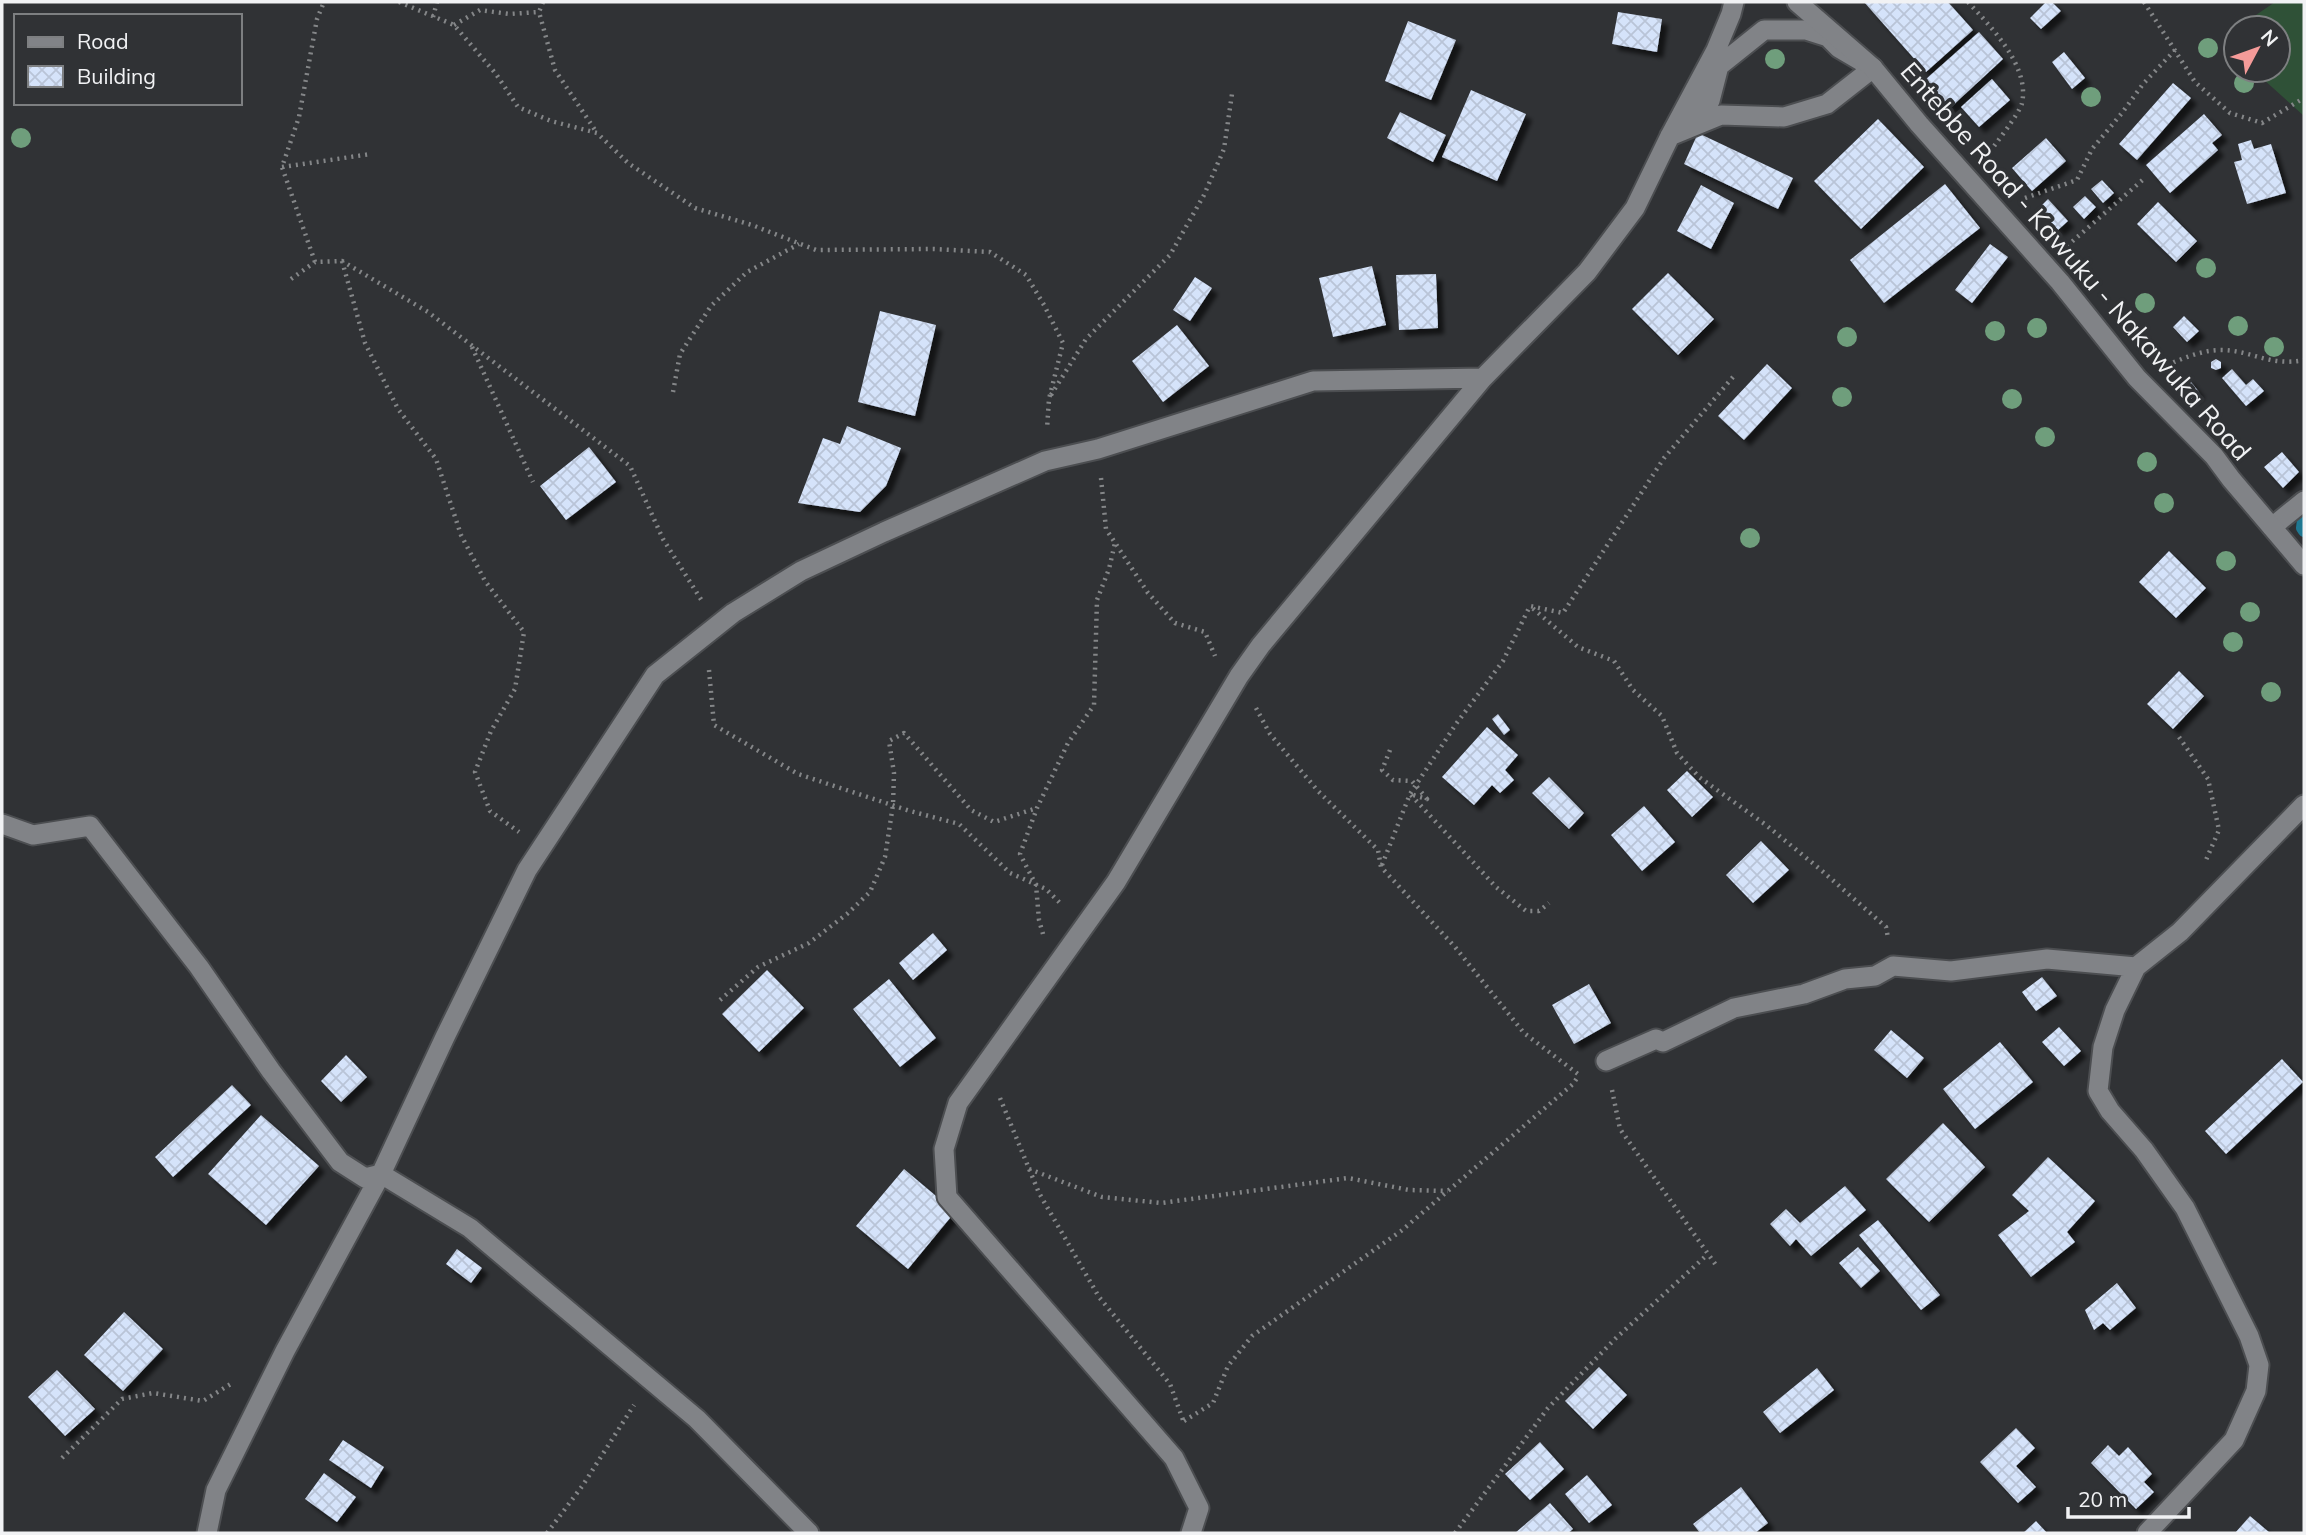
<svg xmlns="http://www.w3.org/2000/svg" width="2306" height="1535" viewBox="0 0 2306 1535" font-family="Mulish,sans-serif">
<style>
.green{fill:#2f5137}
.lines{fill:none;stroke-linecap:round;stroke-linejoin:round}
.stream{stroke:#1f7892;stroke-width:12}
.building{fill:url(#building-cross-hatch);filter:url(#shadow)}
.minor-casing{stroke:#4c4e51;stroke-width:23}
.secondary-casing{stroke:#4c4e51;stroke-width:23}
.path{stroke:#848688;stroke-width:4.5;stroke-dasharray:2 5;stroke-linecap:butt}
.minor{stroke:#818387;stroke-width:19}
.secondary{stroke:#818387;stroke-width:19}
.tree{fill:#6f9e7c}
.labels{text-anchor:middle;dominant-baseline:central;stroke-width:7;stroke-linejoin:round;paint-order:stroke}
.street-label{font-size:26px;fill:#f1f2f4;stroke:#303235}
</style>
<defs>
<pattern id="building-cross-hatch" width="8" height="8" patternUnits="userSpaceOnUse" patternTransform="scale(1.75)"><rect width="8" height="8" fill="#d5e3fa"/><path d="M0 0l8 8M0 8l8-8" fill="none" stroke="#b9c4d7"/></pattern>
<filter id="shadow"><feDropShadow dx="6" dy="6" stdDeviation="2" flood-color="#0009"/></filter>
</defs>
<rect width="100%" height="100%" fill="#303235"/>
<path class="green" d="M2275,2H2304V116L2253,70H2278V28H2237Z"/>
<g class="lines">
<path class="stream" d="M2304,512L2302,528L2304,531"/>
</g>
<path class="building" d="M1864,2H1948L1973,30L1926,72Z
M2046,2H2052L2061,11L2041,29L2030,18Z
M1618,12L1662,19L1657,52L1612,44Z
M1408,21L1456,40L1431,100L1385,81Z
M1979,32L2003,59L1950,108L1925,80Z
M2064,52L2085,78L2072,89L2052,62Z
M1992,79L2010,100L1979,127L1961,107Z
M2173,83L2191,98L2137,160L2119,144Z
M1471,90L1526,114L1497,181L1442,157Z
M1400,112L1446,135L1433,162L1387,138Z
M2204,114L2222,135L2212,143L2218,150L2170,193L2146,165Z
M1878,119L1924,167L1861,229L1814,181Z
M1698,133L1793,178L1778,209L1684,164Z
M2046,138L2066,161L2032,191L2012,168Z
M2251,140L2254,149L2271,144L2286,193L2247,204L2234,162L2242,160L2238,144Z
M2102,180L2114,193L2103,203L2091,189Z
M1945,184L1980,228L1884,303L1850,260Z
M1701,185L1734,203L1711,249L1677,231Z
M2085,196L2096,207L2084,219L2073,207Z
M2048,199L2068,221L2058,230L2039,208Z
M2158,202L2197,241L2176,262L2137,224Z
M1990,244L2008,257L1972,303L1955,290Z
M1372,266L1386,325L1333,337L1319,278Z
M1668,273L1714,319L1678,355L1632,309Z
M1436,274L1438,328L1399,330L1396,275Z
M1195,277L1212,288L1190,321L1173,310Z
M880,311L936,325L915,416L858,402Z
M2184,316L2199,331L2187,342L2173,327Z
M1177,325L1209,366L1163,402L1132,361Z
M2216,359L2221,362V368L2216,370L2211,368V362Z
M1767,364L1792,388L1744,440L1718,416Z
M2232,369L2246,385L2253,379L2264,391L2246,406L2222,378Z
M2187,377L2199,392L2191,399L2178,385Z
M847,426L901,448L886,486L860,512L798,503L823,438L840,444Z
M589,447L616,482L566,520L540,486Z
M2282,452L2299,472L2283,488L2264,467Z
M2169,551L2206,588L2176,618L2139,582Z
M2179,671L2204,696L2173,729L2147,704Z
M1498,714L1510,730L1504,735L1492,719Z
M1487,727L1518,755L1505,770L1514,780L1500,793L1492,785L1474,805L1442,777Z
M1687,771L1713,797L1692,817L1667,790Z
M1549,777L1584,813L1569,829L1532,793Z
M1644,806L1675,842L1642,871L1611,835Z
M1761,841L1789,870L1753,903L1726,875Z
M933,933L947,950L913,980L899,963Z
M767,970L804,1008L759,1052L722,1014Z
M2042,977L2057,996L2036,1011L2022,992Z
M889,979L936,1038L900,1067L853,1009Z
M1589,984L1611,1023L1574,1044L1552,1005Z
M2059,1027L2081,1051L2064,1066L2042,1042Z
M1891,1030L1924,1058L1907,1078L1874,1050Z
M2000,1042L2033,1082L1975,1129L1943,1089Z
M346,1055L367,1077L341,1102L321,1081Z
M2282,1059L2303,1082L2226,1154L2205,1131Z
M232,1085L251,1105L173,1177L155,1157Z
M261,1115L319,1166L266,1225L208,1174Z
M1943,1123L1985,1167L1929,1222L1886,1179Z
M2048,1157L2095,1201L2067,1232L2075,1242L2031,1277L1998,1235L2029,1211L2012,1195Z
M904,1169L955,1212L908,1269L856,1226Z
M1845,1186L1866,1210L1811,1256L1796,1239L1790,1246L1770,1224L1786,1209L1800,1223Z
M1878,1220L1940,1295L1921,1310L1859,1235Z
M1858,1247L1880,1271L1861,1288L1839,1263Z
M457,1249L482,1268L471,1283L446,1264Z
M2117,1283L2136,1308L2110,1330L2103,1323L2094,1330L2085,1310Z
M124,1312L163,1349L123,1391L84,1355Z
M1599,1367L1627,1395L1593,1429L1565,1401Z
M1817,1368L1834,1390L1780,1433L1763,1412Z
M57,1370L95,1409L65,1436L28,1397Z
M2016,1428L2035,1448L2016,1466L2036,1487L2018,1503L1980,1462Z
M343,1440L384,1467L371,1488L329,1460Z
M1540,1442L1564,1469L1530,1500L1505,1474Z
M2108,1445L2119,1456L2128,1447L2152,1474L2144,1482L2154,1492L2136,1509L2091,1463Z
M324,1473L356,1497L337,1522L305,1499Z
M1587,1475L1612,1505L1589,1523L1565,1494Z
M1741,1487L1768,1523L1755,1533H1700L1693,1524Z
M1550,1503L1573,1529L1568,1533H1515Z
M2250,1516L2270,1533H2235Z
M2036,1521L2047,1533H2023Z"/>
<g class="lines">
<defs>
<path id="minor" d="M1764,30H1806L1828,37L1839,48L1873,68L1827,104L1784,117L1721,115L1670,136L1710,101L1719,66Z
M2272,527L2304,501
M2,824L33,835L90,826L199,967L271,1071L340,1162L365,1178L381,1174L470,1228L697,1419L809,1533
M1606,1061L1656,1039L1663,1042L1734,1008L1804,994L1845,979L1875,976L1893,966L1951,971L2047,959L2136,967
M207,1533L216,1490L285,1351L381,1174L445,1037L527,870L655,675L733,613L801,571L884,532L1045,461L1098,449L1313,381L1483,378
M1191,1533L1199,1508L1174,1458L947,1197L944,1149L958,1103L1116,882L1239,676L1261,645L1483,378L1587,272L1635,208L1670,136L1716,50L1731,14L1734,2
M2147,1533L2234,1440L2256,1391L2259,1365L2249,1336L2185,1208L2144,1150L2110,1111L2098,1091L2103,1047L2115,1010L2136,967L2180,932L2304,805"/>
<path id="secondary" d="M1797,2L1873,68L1919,124L2060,282L2137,378L2214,456L2231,479L2304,565"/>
</defs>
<use href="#minor" class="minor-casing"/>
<use href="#secondary" class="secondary-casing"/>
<path class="path" d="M399,2L454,25L496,74L518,107L551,121L597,133L628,163L695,208L752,225L816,250L933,249L990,252L1026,275L1044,305L1063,343L1049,399L1047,429
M543,2L539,12L555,70L597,133
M1968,2C1991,27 2030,66 2022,103C2020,113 1993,147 1986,157
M2144,2L2195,82L2230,113L2262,123L2304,98
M433,17L437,2
M454,25L480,10L509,14L539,12
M282,167L371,154
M2025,198L2077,180L2092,149L2122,113L2143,84L2175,50
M2067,246L2146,177
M342,261L365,343L398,409L436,459L461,535L485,581L524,632L515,689L491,731L475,772L490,811L519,832
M315,262L282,167L299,117L317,19L324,2
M291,279L315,262L342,261L428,312L630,466L663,539L702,601
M472,347L533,482
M2167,365C2184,358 2202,350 2221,350C2251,350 2270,367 2304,360
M1733,377L1664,458L1563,613L1530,606L1578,647L1614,661L1633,690L1662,716L1677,753L1699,777L1766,825L1821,870L1886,927L1888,938
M673,392L680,354L711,306L747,272L799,244
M1051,395L1086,339L1170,255L1204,195L1224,149L1232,94
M1101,478L1106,529L1148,593L1175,623L1205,632L1215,656
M709,670L714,725L798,774L910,811L959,824L1010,873L1046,889L1062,905
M1256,708L1270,734L1318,791L1378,850L1381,867L1455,947L1524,1033L1578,1074
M2179,737L2208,779L2219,830L2206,860
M1390,750L1382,770L1393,780L1412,781L1427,799L1410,794L1496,887L1526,911H1539L1549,903
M1382,865L1410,794L1456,724L1503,661L1530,606
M1043,934L1039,920L1036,885L1020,854L1037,808L1068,743L1094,705L1097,600L1109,569L1115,543
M720,1000L758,967L809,943L847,914L870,892L885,857L893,805L894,773L889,741L904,733L971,810L994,822L1037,808
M1612,1090L1620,1129L1718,1268
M1000,1098L1039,1193L1099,1297L1170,1384L1183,1420
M1029,1169L1102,1197L1161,1203L1348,1178L1409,1190L1448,1191
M1184,1421L1213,1403L1228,1366L1252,1336L1401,1231L1573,1084L1579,1075
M62,1458L122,1399L153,1393L203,1401L234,1382
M547,1533L583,1485L634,1405
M1455,1533L1548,1408L1616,1338L1708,1254"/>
<use href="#minor" class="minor"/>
<use href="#secondary" class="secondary"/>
</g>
<g class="tree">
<circle cx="2208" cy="48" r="10"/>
<circle cx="1775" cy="59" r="10"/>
<circle cx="2244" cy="83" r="10"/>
<circle cx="2091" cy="97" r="10"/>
<circle cx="21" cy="138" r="10"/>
<circle cx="2206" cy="268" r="10"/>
<circle cx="2145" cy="303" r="10"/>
<circle cx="2238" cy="326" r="10"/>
<circle cx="2037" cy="328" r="10"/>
<circle cx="1995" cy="331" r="10"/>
<circle cx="1847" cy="337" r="10"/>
<circle cx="2274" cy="347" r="10"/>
<circle cx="1842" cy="397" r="10"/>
<circle cx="2012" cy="399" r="10"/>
<circle cx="2045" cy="437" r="10"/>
<circle cx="2147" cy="462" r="10"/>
<circle cx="2164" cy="503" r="10"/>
<circle cx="1750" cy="538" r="10"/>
<circle cx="2226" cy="561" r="10"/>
<circle cx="2250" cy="612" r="10"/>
<circle cx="2233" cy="642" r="10"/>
<circle cx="2271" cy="692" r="10"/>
</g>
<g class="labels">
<g class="street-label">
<text transform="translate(2076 261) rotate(49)">Entebbe Road - Kawuku - Nakawuka Road</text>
</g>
</g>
<rect width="2306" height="1535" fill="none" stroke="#f1f2f4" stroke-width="7"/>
<rect x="14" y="14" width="228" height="91" fill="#303235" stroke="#7d7f81" stroke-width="2"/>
<rect x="28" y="37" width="35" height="10" fill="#818387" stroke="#7d7f81" stroke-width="2"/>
<text x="77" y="49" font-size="21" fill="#f1f2f4">Road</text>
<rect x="28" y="66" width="35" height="21" fill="url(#building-cross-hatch)" stroke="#7d7f81" stroke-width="2"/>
<text x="77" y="84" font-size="21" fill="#f1f2f4">Building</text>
<g transform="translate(2257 49) rotate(49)"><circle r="33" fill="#303235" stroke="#7d7f81" stroke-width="2"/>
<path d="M0-5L12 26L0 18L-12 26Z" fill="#f59b99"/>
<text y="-10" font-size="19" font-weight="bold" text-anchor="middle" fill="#f1f2f4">N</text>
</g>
<path d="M2068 1507v10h121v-10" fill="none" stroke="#f1f2f4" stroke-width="3.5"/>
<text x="2078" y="1507" font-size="21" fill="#f1f2f4" stroke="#303235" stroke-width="5" paint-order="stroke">20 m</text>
</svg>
